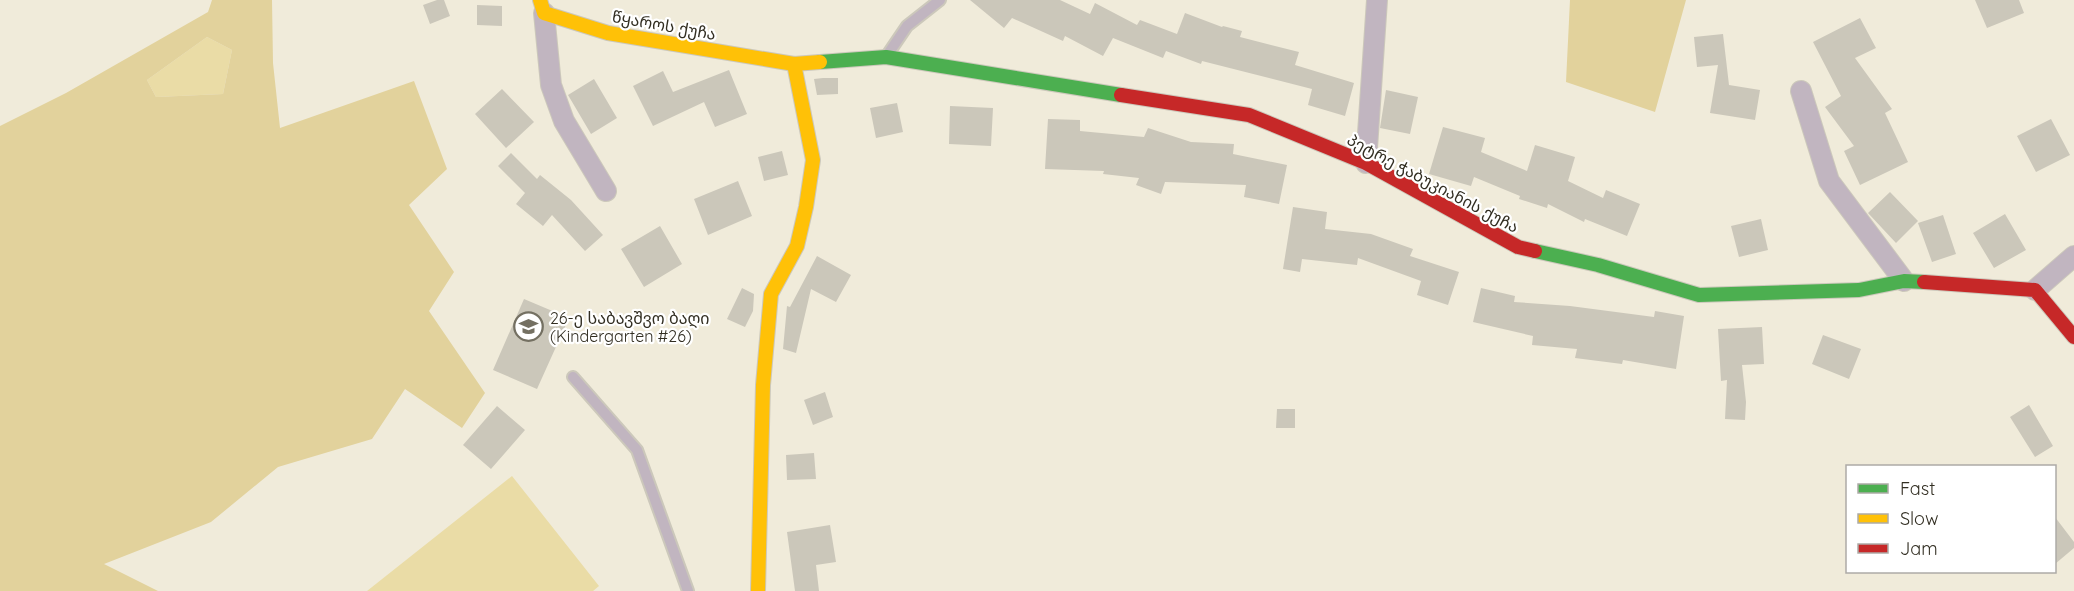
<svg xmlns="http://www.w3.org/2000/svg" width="2074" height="591" viewBox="0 0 2074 591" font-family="Quicksand,'Noto Sans Georgian',sans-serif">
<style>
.green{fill:#eadca6}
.forest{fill:#e2d29c;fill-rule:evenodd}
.building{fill:#cbc7ba}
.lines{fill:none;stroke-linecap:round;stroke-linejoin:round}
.lane-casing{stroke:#ccc8bb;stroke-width:14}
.street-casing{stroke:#ccc8bb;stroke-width:22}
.fast-casing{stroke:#ccc8bb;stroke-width:16}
.slow-casing{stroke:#ccc8bb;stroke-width:16}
.jam-casing{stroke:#ccc8bb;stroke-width:16}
.lane{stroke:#c1b5c0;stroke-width:10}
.street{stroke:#c1b5c0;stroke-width:20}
.fast{stroke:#4caf50;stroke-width:14}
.slow{stroke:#ffc107;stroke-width:14}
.jam{stroke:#c62828;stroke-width:14}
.labels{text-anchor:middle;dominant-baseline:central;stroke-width:4.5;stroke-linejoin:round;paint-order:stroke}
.street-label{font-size:16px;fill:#322e22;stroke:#fff}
.poi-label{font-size:16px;fill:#322e22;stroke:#fff;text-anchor:start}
</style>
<rect width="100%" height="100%" fill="#f0ebda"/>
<path class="green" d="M207,37L232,50L223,94L156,97L147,80Z
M512,476L599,586L593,591H367Z"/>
<path class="forest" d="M212,0H272L273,63L280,128L414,81L447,169L409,205L454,272L429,311L485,393L462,428L405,389L372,439L278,467L211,522L104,564L158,591H0V126L66,93L208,12ZM207,37L232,50L223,94L156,97L147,80Z
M1570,0H1686L1655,112L1566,82Z"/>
<path class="building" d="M437,0H444L450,16L430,24L423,5Z
M970,0H1060L1090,14L1095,3L1137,25L1140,20L1177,34L1185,13L1222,27L1223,26L1242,31L1240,37L1299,52L1295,65L1354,83L1345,116L1308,105L1312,89L1202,61L1201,64L1166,51L1163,58L1113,38L1103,56L1065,36L1063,41L1012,18L1004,28Z
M1975,0H2019L2024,13L1987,28Z
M477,5L502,6V26L477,25Z
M1860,18L1876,48L1855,58L1892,109L1885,113L1908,162L1860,185L1844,151L1854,146L1825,107L1841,96L1813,42Z
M1723,34L1729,85L1760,90L1755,120L1710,113L1718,65L1697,67L1694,37Z
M729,70L747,114L715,127L704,102L653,126L633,86L663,71L673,92Z
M823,78H838V94L817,95L814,79Z
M594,79L617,118L591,134L568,95Z
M502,89L534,122L506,148L475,114Z
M1386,90L1418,97L1410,134L1380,128Z
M897,103L903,132L876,138L870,108Z
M950,106L993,108L991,146L949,144Z
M1048,119L1080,120V131L1144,137L1148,128L1191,142L1234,144L1233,154L1287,165L1279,204L1244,197L1246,185L1165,182L1161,194L1136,185L1139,178L1103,174L1104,171L1045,169Z
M2051,119L2070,155L2036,172L2017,136Z
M1443,127L1485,138L1481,152L1527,171L1535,145L1575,157L1568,181L1603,198L1606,190L1640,204L1627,236L1585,219L1584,222L1548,204L1547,208L1519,199L1520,196L1474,177L1471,186L1429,174Z
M782,151L788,175L764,181L758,157Z
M511,153L537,179L540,175L571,200L603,235L585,251L552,215L543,226L516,204L525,193L498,166Z
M738,181L752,216L708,235L694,199Z
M1890,192L1918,221L1896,243L1868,213Z
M1293,207L1327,212L1325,229L1371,234L1413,249L1410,256L1459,272L1448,305L1417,295L1421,281L1358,258L1357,265L1302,259L1300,272L1283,269Z
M2005,214L2026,250L1994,268L1973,233Z
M1943,215L1956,254L1932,262L1918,223Z
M1761,219L1768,250L1739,257L1731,226Z
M660,226L682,264L644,287L621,249Z
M817,256L851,275L836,302L811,289L796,353L783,349L787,306L790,307Z
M742,288L754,294L753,311L745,327L727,319Z
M1481,288L1515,296L1514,302L1570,306L1654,317L1655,311L1684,316L1676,369L1623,360L1622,364L1575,358L1577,349L1532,345L1533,336L1473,322Z
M524,299L569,318L537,389L493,370Z
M1762,327L1764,364L1742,365L1746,402L1745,420L1725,419L1727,380L1721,381L1718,329Z
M1823,335L1861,349L1849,379L1812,364Z
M825,392L833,417L813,425L804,400Z
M2029,405L2053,446L2035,457L2010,417Z
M497,406L525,430L491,469L463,445Z
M1277,409H1295V428H1276Z
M814,453L816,479L787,480L786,455Z
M2055,517L2074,542V548L2055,564Z
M830,525L836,562L816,565L819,591H795L787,532Z"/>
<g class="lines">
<defs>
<path id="lane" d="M888,54L907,26L940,0
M573,377L637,450L688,591"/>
<path id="street" d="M544,13L551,85L564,121L606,191
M1801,91L1829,181L1904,281
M1366,163L1377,0
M2035,290L2074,256"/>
<path id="fast" d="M820,62L886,57L1121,95
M1535,251L1598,265L1699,295L1859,290L1904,281L1924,282"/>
<path id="slow" d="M540,0L544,13L608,33L794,64L820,62
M758,591L763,385L771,294L797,246L806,207L813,160L794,64"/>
<path id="jam" d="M1121,95L1249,115L1366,163L1518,247L1535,251
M1924,282L2035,290L2074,337"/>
</defs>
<use href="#lane" class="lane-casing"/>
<use href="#street" class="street-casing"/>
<use href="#fast" class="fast-casing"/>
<use href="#slow" class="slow-casing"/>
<use href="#jam" class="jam-casing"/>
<use href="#lane" class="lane"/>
<use href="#street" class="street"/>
<use href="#fast" class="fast"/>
<use href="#slow" class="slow"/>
<use href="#jam" class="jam"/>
</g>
<defs>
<symbol id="school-ring" viewBox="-11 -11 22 22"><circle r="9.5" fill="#fff" stroke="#747062" stroke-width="1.5"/><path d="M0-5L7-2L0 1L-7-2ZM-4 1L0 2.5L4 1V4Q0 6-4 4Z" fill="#747062"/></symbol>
</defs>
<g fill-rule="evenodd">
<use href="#school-ring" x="512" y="310" width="33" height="33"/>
</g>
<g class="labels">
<g class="street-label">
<text transform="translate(664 25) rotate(10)">წყაროს ქუჩა</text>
<text transform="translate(1433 183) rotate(28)">პეტრე ჭაბუკიანის ქუჩა</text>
</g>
<g class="poi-label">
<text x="550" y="318">26-ე საბავშვო ბაღი<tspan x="550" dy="18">(Kindergarten #26)</tspan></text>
</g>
</g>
<rect x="1846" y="465" width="210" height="108" fill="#ffffff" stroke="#adaba7" stroke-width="1.5"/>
<rect x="1858" y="484" width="30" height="9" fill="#4caf50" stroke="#adaba7" stroke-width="1.5"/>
<text x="1900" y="495" font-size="18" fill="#322e22">Fast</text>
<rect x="1858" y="514" width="30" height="9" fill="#ffc107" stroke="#adaba7" stroke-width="1.5"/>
<text x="1900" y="525" font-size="18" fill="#322e22">Slow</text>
<rect x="1858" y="544" width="30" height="9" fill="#c62828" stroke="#adaba7" stroke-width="1.5"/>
<text x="1900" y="555" font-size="18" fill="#322e22">Jam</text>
</svg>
